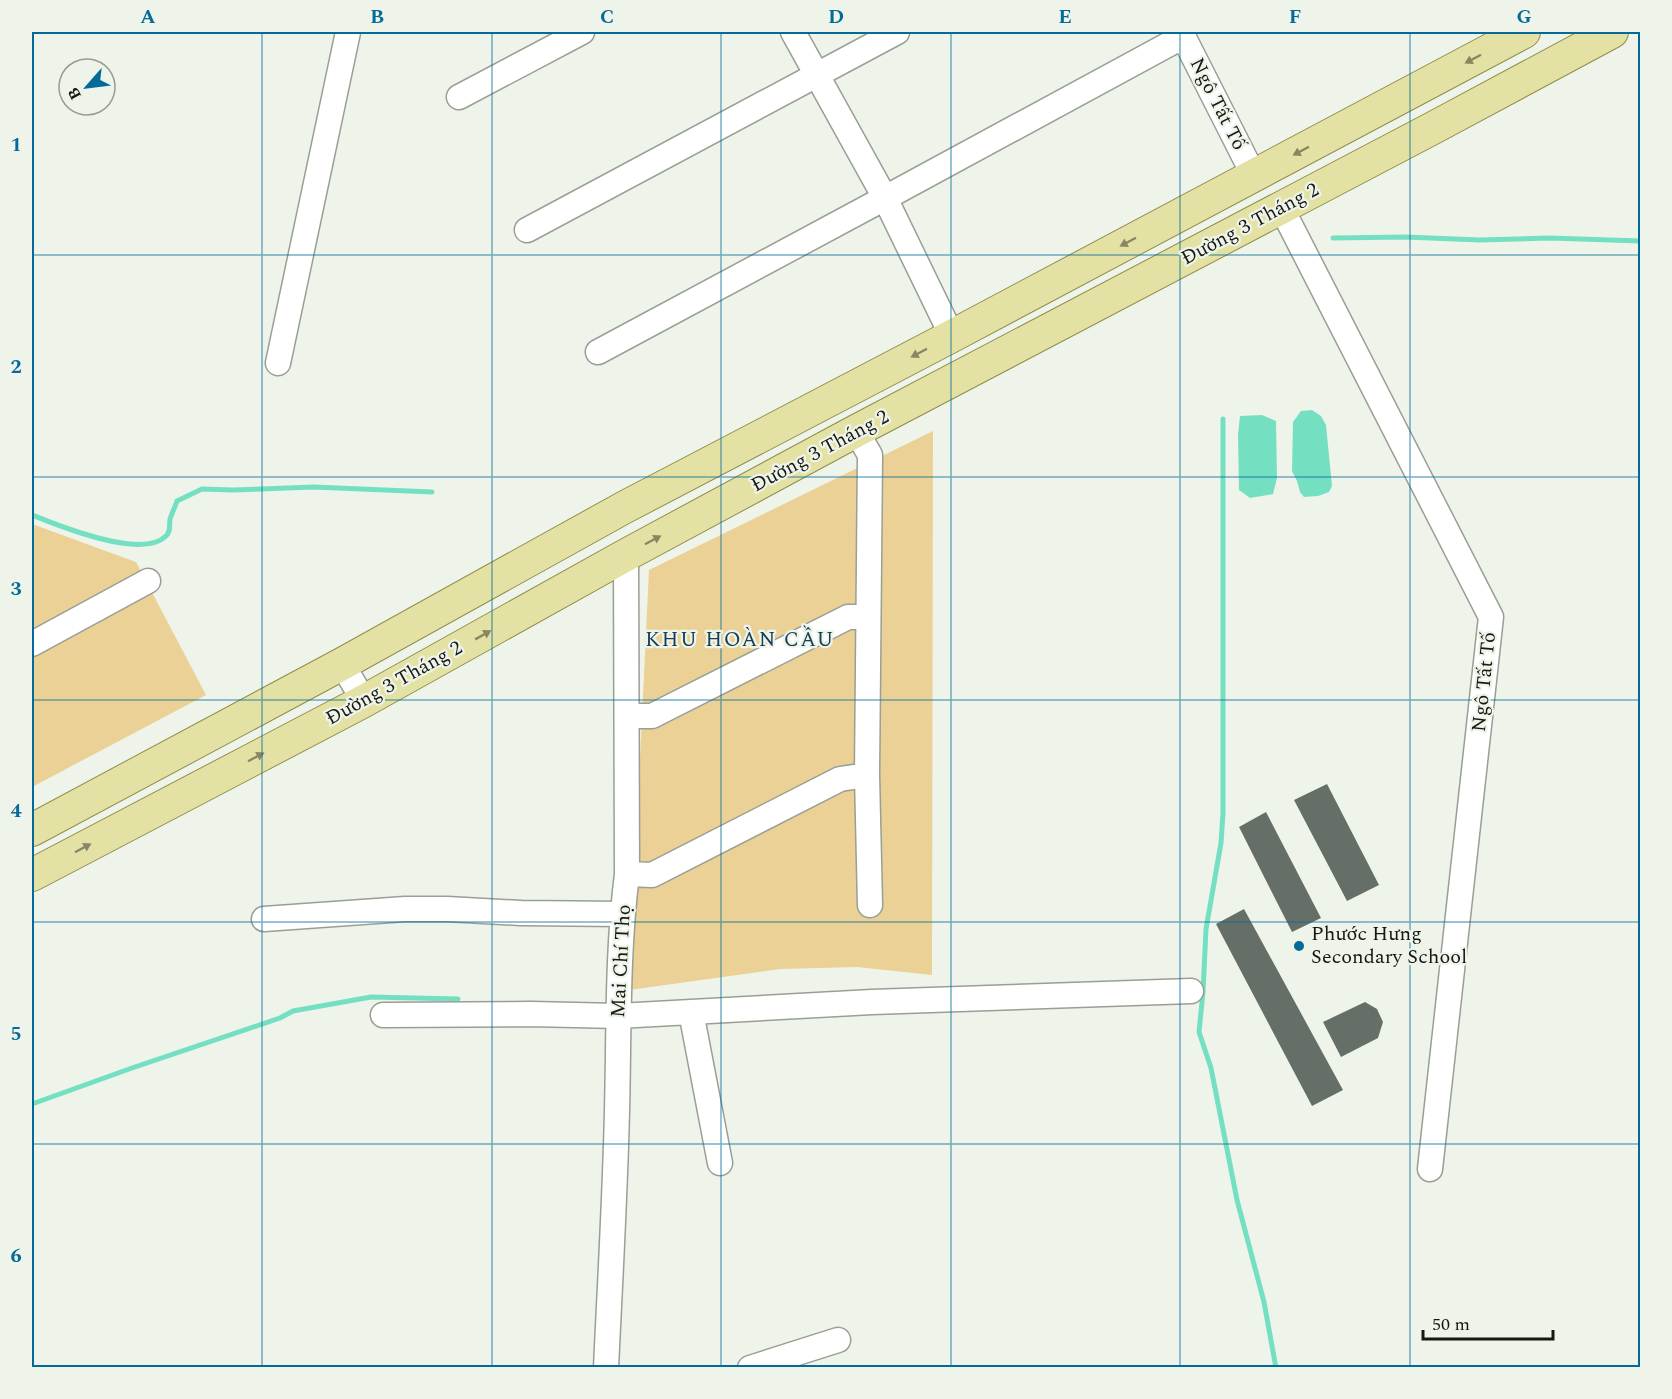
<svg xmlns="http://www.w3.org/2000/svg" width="1672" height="1399" viewBox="0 0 1672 1399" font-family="Spectral,serif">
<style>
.green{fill:#ebd195}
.water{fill:#75e0c1}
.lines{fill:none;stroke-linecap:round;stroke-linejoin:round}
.stream{stroke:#75e0c1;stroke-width:5}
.building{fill:#666f67}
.minor-casing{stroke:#999f94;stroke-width:27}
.major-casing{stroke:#8f8e4b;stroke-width:34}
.minor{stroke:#fff;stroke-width:24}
.major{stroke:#e3e2a4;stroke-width:32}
.oneway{fill:#878763}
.grid{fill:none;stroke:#046b99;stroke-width:1.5;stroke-opacity:0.55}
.poi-dot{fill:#046b99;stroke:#eef4e9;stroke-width:2}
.labels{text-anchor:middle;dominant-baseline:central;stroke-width:4.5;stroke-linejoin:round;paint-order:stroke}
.street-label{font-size:20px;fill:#161814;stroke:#eef4e9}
.poi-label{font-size:20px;fill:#161814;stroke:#eef4e9;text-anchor:start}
.neighbourhood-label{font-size:21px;letter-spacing:1.5px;fill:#163f56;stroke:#eef4e9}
.neatline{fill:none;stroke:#046b99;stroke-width:2}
.grid-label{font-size:20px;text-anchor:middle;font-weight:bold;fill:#046b99}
</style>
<rect width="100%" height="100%" fill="#eef4e9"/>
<path class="green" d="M933,431L932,975L857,967L780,969L629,990L649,570Z
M32,524L136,562L206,695L32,787Z"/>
<path class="water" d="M1312,410L1321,416L1326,425L1332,486L1329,492L1318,496L1304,497L1300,492L1297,481L1292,471L1293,422L1301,411Z
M1262,415L1276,421L1277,478L1273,494L1250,498L1239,490L1238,435L1240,416Z"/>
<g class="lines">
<path class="stream" d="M1333,238L1405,237L1480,240L1550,238L1640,241
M1223,419V813L1221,843L1206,929L1203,992L1199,1032L1211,1068L1237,1200L1264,1302L1276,1368
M32,515C59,526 142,560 166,536C171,531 169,526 170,519C172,513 175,507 177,501L202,489L233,490L314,487L432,492
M32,1104L132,1068L280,1018L293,1011L371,997L458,999"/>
</g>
<path class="building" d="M1327,784L1379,885L1347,901L1294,800Z
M1266,812L1321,918L1292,932L1239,827Z
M1244,909L1343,1090L1312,1106L1216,924Z
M1365,1002L1377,1009L1383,1022L1378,1038L1341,1057L1323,1022Z"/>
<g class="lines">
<defs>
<path id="minor" d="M793,32L885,198L952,336
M1181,32L1254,176
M459,97L582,32
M1281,207L1491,617L1430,1169
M527,230L897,32
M598,352L885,198L1184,36
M278,363L348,32
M856,431L870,455L867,775L870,905
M32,644L148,581
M342,664L364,701
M627,716H652L848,617H868
M627,874L652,875L840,779L867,775
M264,919L405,909H447L521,913L622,914
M691,1012L720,1163
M383,1015L531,1014L618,1016L872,1002L1191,991
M606,1368C610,1282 615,1197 617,1111C619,1032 617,953 627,874L626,555
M750,1368L838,1340"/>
<path id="major" d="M32,830L342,664L625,507L952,336L1524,32
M32,875L364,701L626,555L856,431L1433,128L1612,32"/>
</defs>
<use href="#minor" class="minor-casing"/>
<use href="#major" class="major-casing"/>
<use href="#minor" class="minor"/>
<use href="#major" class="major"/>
</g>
<defs><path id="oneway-solid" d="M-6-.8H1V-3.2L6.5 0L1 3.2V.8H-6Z" transform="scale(1.5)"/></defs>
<g class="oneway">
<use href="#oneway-solid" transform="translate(1473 59) rotate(152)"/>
<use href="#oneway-solid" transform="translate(1301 151) rotate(152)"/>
<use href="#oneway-solid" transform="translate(1128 242) rotate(152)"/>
<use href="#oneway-solid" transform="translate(919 353) rotate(152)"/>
<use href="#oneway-solid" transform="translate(653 540) rotate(-28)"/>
<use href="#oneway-solid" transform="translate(483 635) rotate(-29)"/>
<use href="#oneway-solid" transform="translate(256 757) rotate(-28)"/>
<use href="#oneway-solid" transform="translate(83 848) rotate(-28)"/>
</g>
<path class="grid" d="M262,32V1368M492,32V1368M721,32V1368M951,32V1368M1180,32V1368M1410,32V1368M32,255H1640M32,477H1640M32,700H1640M32,922H1640M32,1144H1640"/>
<circle class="poi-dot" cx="1299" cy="946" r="6"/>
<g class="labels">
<g class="street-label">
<text transform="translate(1218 104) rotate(63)">Ngô Tất Tố</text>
<text transform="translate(1250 224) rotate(-28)">Đường 3 Tháng 2</text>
<text transform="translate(820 451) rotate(-28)">Đường 3 Tháng 2</text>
<text transform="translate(1484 682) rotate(-84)">Ngô Tất Tố</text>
<text transform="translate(394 683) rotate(-29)">Đường 3 Tháng 2</text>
<text transform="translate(621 961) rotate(-87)">Mai Chí Thọ</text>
</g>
<g class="poi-label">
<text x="1311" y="934">Phước Hưng<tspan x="1311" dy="23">Secondary School</tspan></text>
</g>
<g class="neighbourhood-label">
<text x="740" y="640">KHU HOÀN CẦU</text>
</g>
</g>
<rect width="1672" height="1399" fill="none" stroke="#eef4e9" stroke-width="66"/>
<g transform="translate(87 87) rotate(242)"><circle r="28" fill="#eef4e9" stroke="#989c94" stroke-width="1.5"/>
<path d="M0-4.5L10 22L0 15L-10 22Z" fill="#046b99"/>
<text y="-9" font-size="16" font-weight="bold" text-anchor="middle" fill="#161814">B</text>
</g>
<path d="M1423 1330v9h130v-9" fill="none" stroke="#161814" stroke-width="3"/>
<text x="1432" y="1330" font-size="18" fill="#161814" stroke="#eef4e9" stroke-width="4.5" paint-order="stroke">50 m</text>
<rect x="33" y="33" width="1606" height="1333" class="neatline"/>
<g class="grid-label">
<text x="148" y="23">A</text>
<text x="377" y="23">B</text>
<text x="607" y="23">C</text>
<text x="836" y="23">D</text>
<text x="1065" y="23">E</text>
<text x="1295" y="23">F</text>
<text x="1524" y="23">G</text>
<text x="16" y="151">1</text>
<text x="16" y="373">2</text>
<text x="16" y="595">3</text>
<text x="16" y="817">4</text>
<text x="16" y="1040">5</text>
<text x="16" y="1262">6</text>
</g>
</svg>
